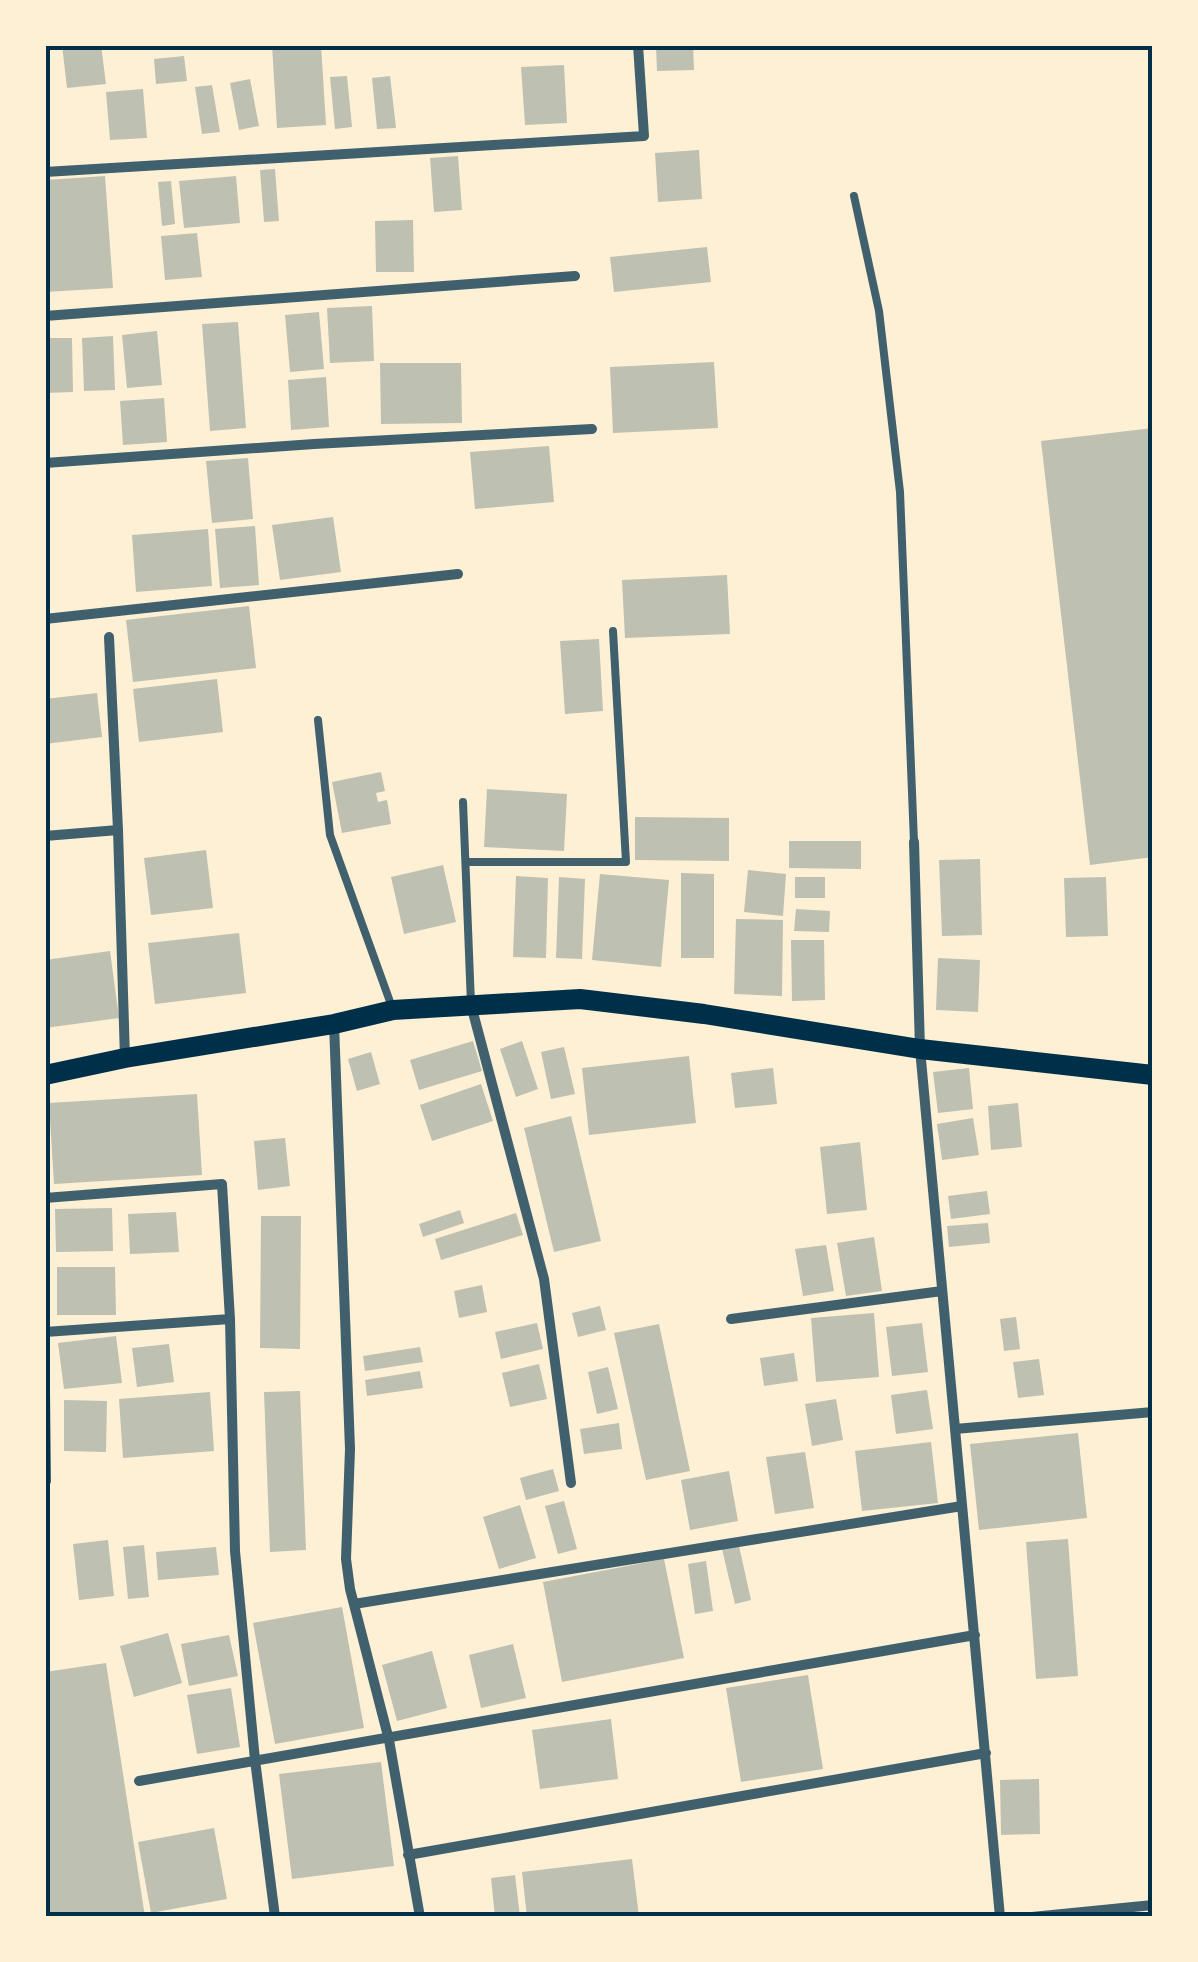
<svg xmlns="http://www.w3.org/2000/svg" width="1198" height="1962" viewBox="0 0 1198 1962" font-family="'Golos Text',sans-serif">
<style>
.building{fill:#bec0b2}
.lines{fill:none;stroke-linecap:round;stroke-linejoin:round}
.service{stroke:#3f606c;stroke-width:8}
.minor{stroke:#3f606c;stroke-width:10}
.secondary{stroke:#003049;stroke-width:20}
.neatline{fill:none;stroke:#003049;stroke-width:4}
</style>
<rect width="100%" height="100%" fill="#fdf0d5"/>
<path class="building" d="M62,45H101L106,84L67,88Z
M272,45H321L326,125L277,128Z
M693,45L694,70L657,71L656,46Z
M184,56L187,81L156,84L154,59Z
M564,65L567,123L525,125L521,67Z
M347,76L352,127L335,129L330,77Z
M390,76L396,128L377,129L372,78Z
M250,79L259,126L239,130L230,83Z
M212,85L220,132L202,134L195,87Z
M143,89L147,138L110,140L106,92Z
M699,150L702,199L658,202L655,153Z
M458,156L462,210L434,212L430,158Z
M275,169L279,221L264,222L260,170Z
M105,176L113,288L45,292V180Z
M236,176L240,223L184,228L179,181Z
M171,181L175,224L162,226L158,182Z
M413,220L414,272H376L375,221Z
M197,233L202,277L165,280L161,236Z
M707,247L711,282L614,292L610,257Z
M372,306L374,361L330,363L327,308Z
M319,312L324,369L290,372L285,315Z
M238,322L246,428L210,431L202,324Z
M157,331L162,385L127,388L122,335Z
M113,336L115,390L84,391L82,338Z
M45,338H72L73,392L45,393Z
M714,362L718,428L613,433L610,367Z
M380,363H461L462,423L381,424Z
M326,377L329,427L291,430L288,380Z
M164,398L167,442L123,445L120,401Z
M1153,428V857L1090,865L1041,441Z
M549,446L554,502L475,509L470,452Z
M248,458L253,519L212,523L206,461Z
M333,517L341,572L280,580L272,525Z
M255,526L259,585L220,588L215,529Z
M208,529L212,586L136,592L132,535Z
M727,575L730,634L625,638L622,580Z
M249,606L256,668L133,682L126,620Z
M599,639L603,711L565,714L560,641Z
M217,679L223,732L139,742L133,689Z
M97,693L102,737L45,744V699Z
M381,772L385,791L376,793L378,802L387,800L391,824L342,833L332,782Z
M487,789L567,794L564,851L484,847Z
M635,817L729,818V861L635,860Z
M789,841H861V869L789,868Z
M206,850L213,908L151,915L144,858Z
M980,859L982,935L942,936L939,860Z
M443,865L456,922L404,934L391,877Z
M748,870L786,874L783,916L744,912Z
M681,873L714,874V958H681Z
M600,874L669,880L661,967L592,960Z
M516,876L548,878L546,958L513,957Z
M559,877L585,879L582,959L556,958Z
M795,877H825V898H795Z
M1106,877L1108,936L1066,937L1064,878Z
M796,909L830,911L829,932L794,931Z
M736,919L783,920L782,996L734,994Z
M239,933L246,993L155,1004L148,943Z
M791,940H824L825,1000L792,1001Z
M110,951L119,1018L45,1028V960Z
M938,958L980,960L978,1012L936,1010Z
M473,1041L482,1071L419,1090L410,1060Z
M522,1041L538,1089L516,1097L500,1049Z
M564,1047L575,1094L551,1099L541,1052Z
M371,1052L380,1084L357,1091L348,1059Z
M689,1056L696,1123L589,1135L582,1068Z
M773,1068L777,1104L735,1108L731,1073Z
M969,1068L973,1109L938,1113L933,1072Z
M481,1084L493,1121L432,1141L420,1105Z
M197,1094L202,1175L54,1184L49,1103Z
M1018,1103L1022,1147L991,1150L988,1106Z
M571,1116L601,1241L554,1252L524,1128Z
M973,1118L979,1155L942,1160L937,1124Z
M285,1138L290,1186L258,1190L254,1141Z
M860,1142L867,1210L827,1214L820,1147Z
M987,1191L990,1214L951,1219L948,1196Z
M112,1208L113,1251L56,1252L55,1209Z
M460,1210L464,1223L423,1237L419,1224Z
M176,1212L179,1252L130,1254L128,1214Z
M516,1213L523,1235L441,1260L435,1239Z
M261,1216H301L300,1349L260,1348Z
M988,1223L990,1243L949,1247L947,1226Z
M874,1237L882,1291L846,1296L837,1243Z
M826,1245L834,1291L803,1296L795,1249Z
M57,1267H115L116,1315H57Z
M482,1285L487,1312L459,1318L454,1291Z
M600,1306L606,1330L578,1337L572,1313Z
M874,1313L879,1377L816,1382L811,1318Z
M1016,1317L1020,1349L1004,1351L1000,1319Z
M537,1323L543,1349L501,1359L495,1332Z
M922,1323L928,1372L892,1376L886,1327Z
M659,1324L690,1471L646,1480L614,1333Z
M116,1336L122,1383L64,1389L58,1343Z
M169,1344L174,1382L137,1387L132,1348Z
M420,1347L423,1362L365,1371L363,1356Z
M794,1353L798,1381L764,1386L760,1358Z
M1039,1359L1044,1395L1018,1398L1013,1362Z
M539,1364L547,1399L510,1407L502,1373Z
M608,1367L618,1409L597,1414L588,1372Z
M420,1371L423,1388L367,1396L365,1380Z
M927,1390L933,1429L896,1434L891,1395Z
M300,1391L306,1550L270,1552L264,1392Z
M210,1392L214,1451L123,1458L119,1399Z
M836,1399L843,1440L812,1446L805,1404Z
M64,1400L107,1401L106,1452L64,1451Z
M619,1423L622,1449L584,1454L580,1429Z
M1078,1433L1087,1518L979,1530L970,1444Z
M931,1442L938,1503L862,1511L855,1451Z
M805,1452L814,1508L775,1514L766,1457Z
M553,1469L559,1491L526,1500L520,1478Z
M729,1471L738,1521L690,1530L681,1480Z
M564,1501L577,1549L558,1554L545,1506Z
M520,1505L536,1558L499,1569L483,1517Z
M1068,1539L1078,1676L1036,1679L1026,1542Z
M108,1540L114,1596L79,1600L73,1544Z
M144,1545L149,1597L128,1599L123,1547Z
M739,1546L751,1600L735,1604L722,1549Z
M216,1547L219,1575L158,1580L156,1552Z
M664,1559L684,1658L562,1682L543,1582Z
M706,1561L713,1611L695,1614L688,1564Z
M342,1607L364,1728L275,1744L253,1623Z
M168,1633L182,1683L134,1697L120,1646Z
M229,1635L238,1676L189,1686L181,1644Z
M513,1644L526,1698L481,1708L469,1655Z
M432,1651L447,1708L397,1721L382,1665Z
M106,1663L145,1917H50L45,1887V1672Z
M808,1675L823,1769L741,1782L726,1688Z
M231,1688L240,1747L197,1754L187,1695Z
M611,1719L618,1779L540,1789L532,1730Z
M381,1762L394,1866L292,1879L279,1774Z
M1039,1779L1040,1834L1001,1835L1000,1780Z
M214,1828L227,1899L151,1913L138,1842Z
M632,1859L639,1917H527L522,1872Z
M515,1875L520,1917H495L491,1878Z"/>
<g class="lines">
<path class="service" d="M854,196L879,311L900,492L914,842
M318,720L330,835L393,1010
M463,802L471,1004
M466,862H626L613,631"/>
<path class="minor" d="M45,172L644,136L638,45
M45,316L575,276
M45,463L314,444L592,429
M45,619L458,574
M109,637L118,830L125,1058
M45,836L118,830
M914,842L920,1049L1000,1917
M471,1005L544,1279L571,1483
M334,1024L350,1449L346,1559L350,1589L389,1740L420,1917
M45,1198L222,1184L230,1319L235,1551L255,1760L275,1917
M731,1319L942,1291
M45,1332L230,1319
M45,1391L46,1481
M955,1429L1153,1412
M354,1604L962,1506
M139,1781L975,1635
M408,1855L986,1753
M1032,1917L1153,1905"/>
<path class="secondary" d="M45,1075L125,1058L334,1024L393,1010L580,999L704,1014L920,1049L1153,1075"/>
</g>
<rect width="1198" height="1962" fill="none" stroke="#fdf0d5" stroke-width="95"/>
<rect x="48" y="48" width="1102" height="1866" class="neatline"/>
</svg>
